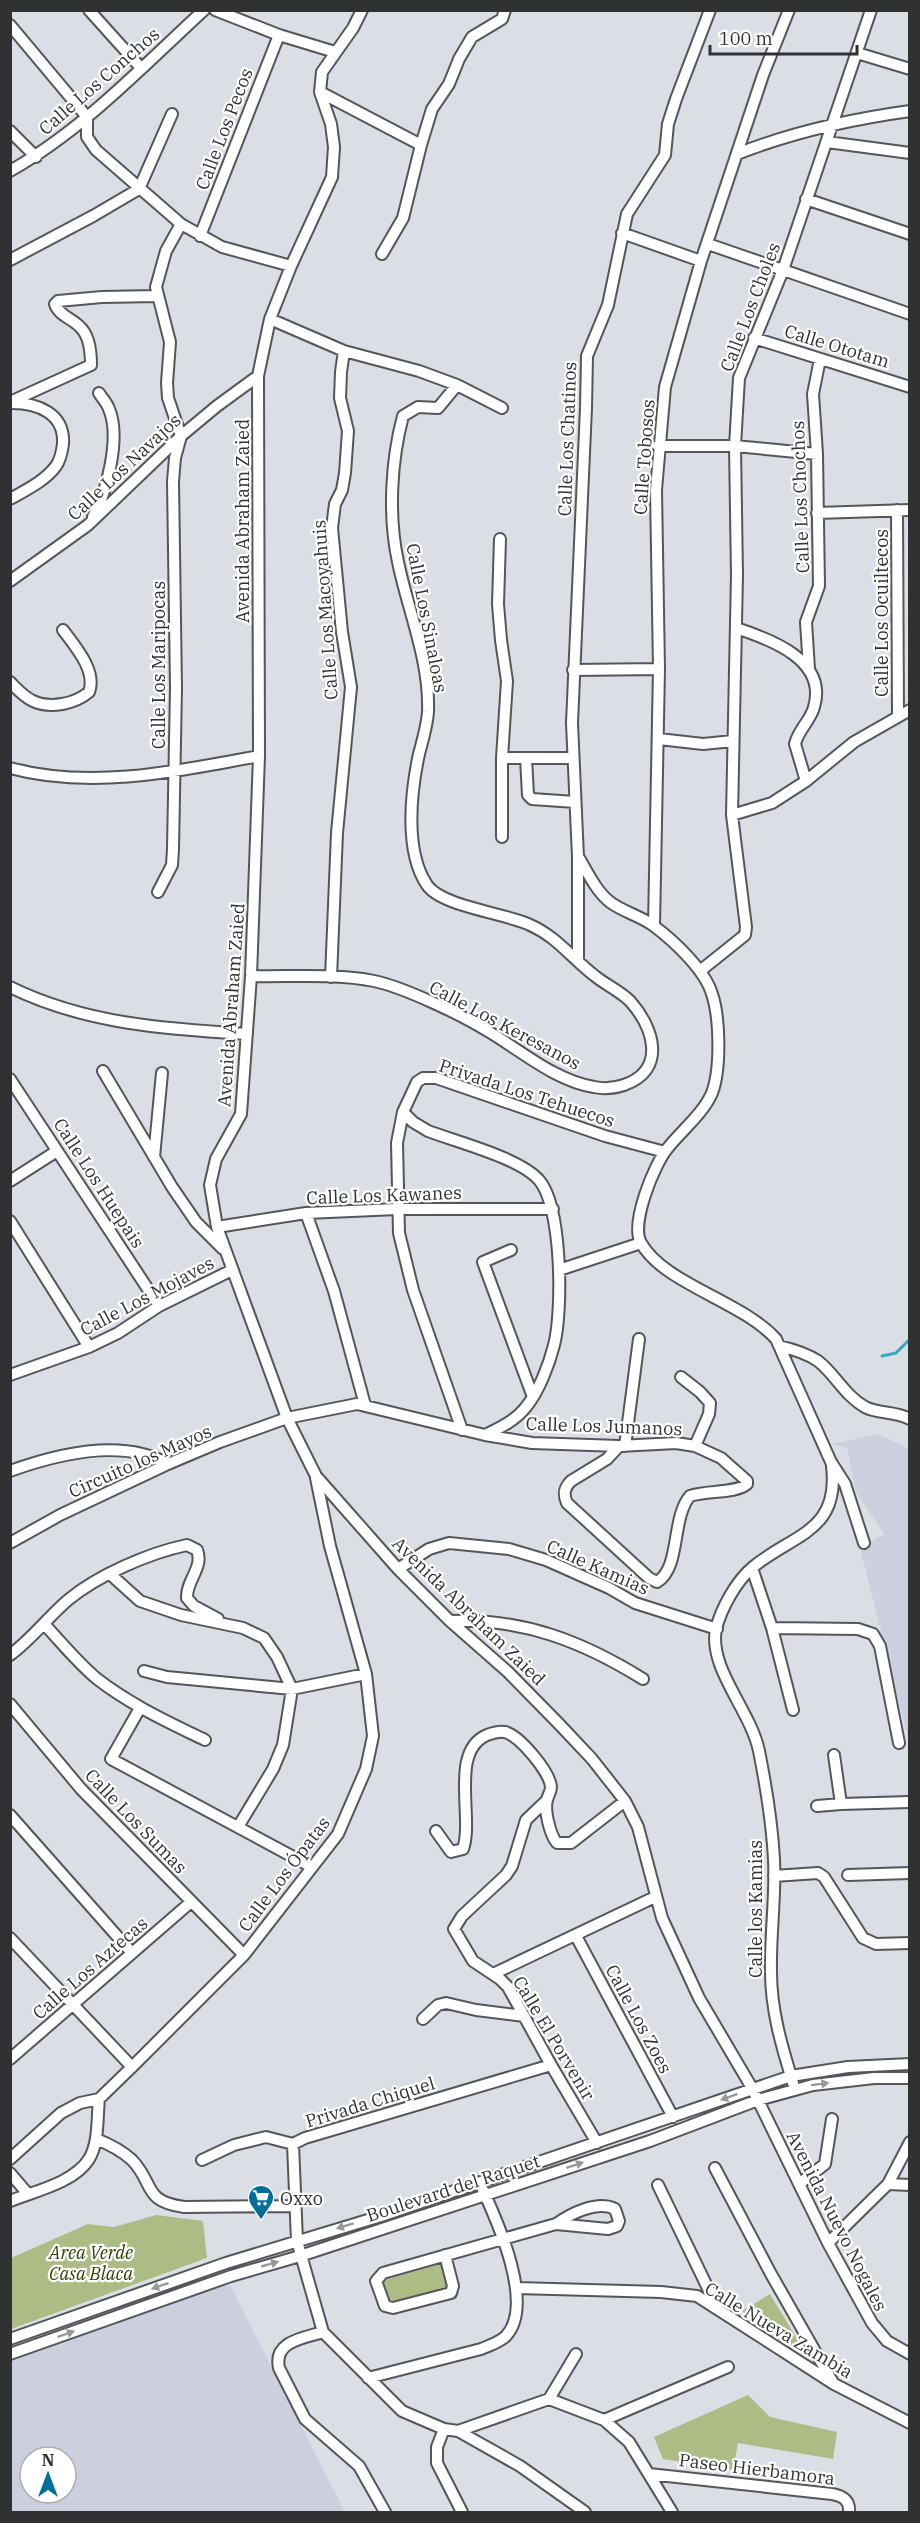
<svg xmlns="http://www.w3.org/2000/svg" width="920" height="2523" viewBox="0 0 920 2523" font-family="'IBM Plex Serif',serif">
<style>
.built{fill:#ccd0de;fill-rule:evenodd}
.green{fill:#adbc85}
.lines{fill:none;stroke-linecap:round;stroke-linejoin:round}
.stream{stroke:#35aab7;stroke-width:3}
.minor-casing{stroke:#54565c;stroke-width:14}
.minor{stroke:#fff;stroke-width:10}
.oneway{fill:#989899}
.labels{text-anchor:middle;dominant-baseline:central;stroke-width:4.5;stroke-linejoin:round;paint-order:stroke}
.street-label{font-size:18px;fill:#303133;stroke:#fff}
.poi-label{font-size:18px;fill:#303133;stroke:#fff;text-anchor:start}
.park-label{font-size:18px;font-style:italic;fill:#323e02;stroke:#fff}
</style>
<rect width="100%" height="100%" fill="#dcdee5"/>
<path class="built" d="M878,1434L909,1449V1741L860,1548L884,1534L856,1492L847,1448L832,1444Z
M230,2285L345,2512H11V2350ZM30,2457H66V2493H30Z"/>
<path class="green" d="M156,2215L203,2221L207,2258L11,2329V2258L88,2224L114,2227Z
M440,2264L449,2285L442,2295L388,2305L382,2281Z
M770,2294L806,2354L742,2311Z
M748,2395L770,2417L837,2432L833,2459L738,2443L733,2470L663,2459L654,2437Z"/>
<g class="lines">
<path class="stream" d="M882,1356L896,1353L910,1339"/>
<defs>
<path id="minor" d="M89,10L141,68
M215,10L279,35L335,52
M362,10L353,28L322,72L320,92L331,124L334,147L332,177L291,266L270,319L258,376L259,756L251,976L241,1114L216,1159L210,1185L217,1227L287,1418L316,1476L398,1569L450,1621L508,1672L560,1725L592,1759L625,1801L638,1827L662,1918L699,1998L752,2088L828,2243L872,2323L887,2341L910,2354
M10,25L87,117V137L96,150L181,224L222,247L291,266
M857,53L910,69
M320,92L421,145
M10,131L36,157
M827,142L910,153
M737,154C790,133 852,119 910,111
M10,171C83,130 143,66 204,10
M806,199L910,234
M622,233L701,261
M200,236L279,35
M708,244L910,314
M382,254L403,218L421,145L432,109L449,84L459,59L472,37L502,19L505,10
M10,260L93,216L139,189L172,114
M270,319L344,351L419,371L457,385L502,408
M754,338L910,387
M10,402L91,365C91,353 90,336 80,327C73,319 58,315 55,304L58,301L102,297L157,296
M658,446H735L817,454
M10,499C26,490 45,481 56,466C61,459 62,451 63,444C65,413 37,403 12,403
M897,510L898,716
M817,513L910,510
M93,517C107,492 121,437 109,409C107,403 102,398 99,393
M500,539L498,604L501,640L507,681L502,758V837
M10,581L88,525L181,436L217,406L258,376
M736,628C770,639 828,660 814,707C811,720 798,730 795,744L806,781
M809,669L806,622L819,586L817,454L813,394L820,359
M573,670L659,669
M10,682C17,689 24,697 33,701C50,709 75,704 89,692C97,671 75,646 63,630
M659,739L703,744L733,741
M502,758H573
M526,758L528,795L532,799L575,802
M10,768C91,790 179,771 259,756
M732,815L772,803L806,781L854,742L910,710
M579,858C588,873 596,891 610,902C623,912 641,916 654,926C674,941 705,970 712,994C720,1018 721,1069 712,1093C703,1114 681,1131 667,1149C654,1165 630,1224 641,1243C664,1284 742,1301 776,1339L831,1462L845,1484L864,1543
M158,892L172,865L173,849L176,688L173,481L175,458L181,436L168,398L167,383L170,342L156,287L166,251L181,224
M654,926L659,669L656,490L665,387L701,261L763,75L789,10
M578,960V857L572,723L586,408L587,356L608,305L627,214L665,155L668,124L676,99L710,10
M700,971L745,935L746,927L732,815L737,575L735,446L739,378L783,270L871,10
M251,976C291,977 334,973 374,981C403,987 460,1014 486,1030C519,1049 555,1081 594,1087C603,1089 615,1088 624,1085C667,1070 654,1028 630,1001C620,991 606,985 595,976C570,957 558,937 528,924C503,913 441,906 427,885C404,851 411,791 419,754C423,739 427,726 428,712C430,661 408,611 398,562C388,516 391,461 403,416L418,407L438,408L457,385
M331,977L337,833L351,687L342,632L332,528L335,504L342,490L345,473L348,431L340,398L341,372L344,351
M10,987C85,1024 166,1029 247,1034
M103,1071L172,1187L196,1222L223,1249
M10,1079L159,1306
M403,1112L413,1122L428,1131C457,1142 520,1158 539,1180C562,1206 563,1311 554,1345C549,1365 539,1391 526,1407C516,1420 500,1428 485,1435
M154,1157L162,1073
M10,1181L57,1151
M306,1213L334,1291L365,1405
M10,1221L89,1347
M217,1227L306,1213L397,1209H553
M511,1250L483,1262L533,1397
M559,1270L641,1243
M779,1346C792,1349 806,1353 818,1361C835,1374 845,1396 865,1407C878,1414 895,1411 910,1419
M10,1375L89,1347L118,1333L159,1306L232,1270
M681,1377L700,1392L710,1403L709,1414L695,1446
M462,1430L413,1290L399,1233L397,1143L403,1112L417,1082L423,1078H436L605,1136L665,1152
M625,1446L639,1339
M10,1471C57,1454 123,1438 168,1464
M10,1543L60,1515L168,1464L220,1442L287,1418L357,1404L485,1435L532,1443L619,1446L676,1443L695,1446L721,1458L747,1481V1484C735,1494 706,1490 690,1496C671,1518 681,1568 657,1582L649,1578L567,1503C563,1494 564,1488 571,1481L607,1459L619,1446
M752,1568L772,1628L793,1710
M398,1569L429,1549L449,1543L509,1549L546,1560L609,1588L635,1603L717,1629
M110,1574L140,1601L181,1615L243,1628L264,1638L277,1657L292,1689L283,1745L273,1769L238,1827
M450,1621C522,1618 582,1641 643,1679
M44,1624C61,1642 77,1662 96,1678C129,1704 168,1722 205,1740
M772,1628L858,1629L873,1634L880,1646L899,1743
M10,1655C32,1639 48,1617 68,1600C98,1575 149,1553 187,1545L197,1550C204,1568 186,1580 187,1598L194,1606L218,1619
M144,1671L167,1677L292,1689L366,1674
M10,1704L81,1789L244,1955
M140,1708L111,1759L312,1867
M834,1755L841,1804L910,1802
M547,1800L526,1820L512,1866L506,1875L462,1916L454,1929L473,1961L500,1979L508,1987L551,2065L597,2143
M817,1806L841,1804
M10,1815L132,1953
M436,1831L451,1852L463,1849C474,1818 449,1751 487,1735C492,1733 499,1731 505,1732C519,1735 550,1772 551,1787C551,1792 548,1795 547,1800C544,1810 550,1835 557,1843H571L625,1801
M848,1875L910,1873
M774,1876L818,1873L824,1877L863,1938L876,1944L910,1943
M576,1936L673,2117
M10,1938L132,2067
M493,1974L655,1897
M423,2019L438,2005L446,2003L476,2010L524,2016
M10,2059L191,1902
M793,2083C782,2047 771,2011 771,1972C770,1935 776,1897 774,1859C772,1823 766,1786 759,1751C751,1711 708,1668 716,1629C721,1609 736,1581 753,1567C793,1534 840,1532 832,1466
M96,2139C109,2144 121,2150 132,2160C155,2184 142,2201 184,2207L293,2206
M293,2144L297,2241L323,2332L402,2411L444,2429L458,2431L549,2399L576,2354
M10,2159L61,2113L80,2103L99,2099L132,2067L244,1955L338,1834L366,1769L373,1736L366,1674L330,1546L316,1478
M202,2160L234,2145L266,2137L293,2144L305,2138L551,2065
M715,2168L771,2274L832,2381
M10,2173L28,2194
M799,2184L825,2164L832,2119
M888,2184L910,2185
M658,2185L717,2307
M10,2201C35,2191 74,2183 89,2159C99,2143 97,2118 99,2099
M828,2243L888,2184L910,2142
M445,2255L453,2286L451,2293L393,2308L385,2306L376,2281L383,2273L556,2224L608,2229L617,2226L619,2221L615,2209C597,2200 570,2214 556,2224
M517,2288L661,2292L697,2296L834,2384L910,2423
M323,2332C304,2338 273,2341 279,2368L305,2419L359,2466L385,2512
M10,2339L226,2263L381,2216L791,2076L848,2067L910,2064
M10,2354L231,2276L300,2256L650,2141L758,2100L813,2085L874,2078H910
M368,2378L481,2349C490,2345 499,2343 506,2336C535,2305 498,2223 483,2190
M549,2399L604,2420L629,2442L672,2512
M604,2420L728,2367
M444,2429L437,2447V2463L462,2512
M458,2431L520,2466L585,2512
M649,2474L832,2494C843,2496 850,2500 849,2512"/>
</defs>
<use href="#minor" class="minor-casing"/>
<use href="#minor" class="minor"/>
</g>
<defs><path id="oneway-solid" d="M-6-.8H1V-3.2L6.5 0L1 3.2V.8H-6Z" transform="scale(1.5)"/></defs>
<g class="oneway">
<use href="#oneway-solid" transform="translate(820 2084) rotate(-7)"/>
<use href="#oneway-solid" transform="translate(729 2097) rotate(160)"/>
<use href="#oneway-solid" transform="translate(575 2165) rotate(-18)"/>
<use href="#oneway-solid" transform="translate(345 2226) rotate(163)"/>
<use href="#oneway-solid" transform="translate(270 2264) rotate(-16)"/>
<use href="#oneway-solid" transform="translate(160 2286) rotate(161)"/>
<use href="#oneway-solid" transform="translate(66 2334) rotate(-19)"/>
</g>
<defs>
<symbol id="supermarket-pin" viewBox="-11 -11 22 30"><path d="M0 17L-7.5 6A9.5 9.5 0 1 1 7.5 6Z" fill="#016e9a" stroke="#fff"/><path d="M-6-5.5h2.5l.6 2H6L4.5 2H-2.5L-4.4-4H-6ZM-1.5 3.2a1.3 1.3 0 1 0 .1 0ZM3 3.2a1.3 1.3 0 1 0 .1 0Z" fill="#fff"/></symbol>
</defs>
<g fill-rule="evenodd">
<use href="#supermarket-pin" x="246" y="2183" width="30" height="40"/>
</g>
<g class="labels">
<g class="street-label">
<text transform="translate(99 81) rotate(-41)">Calle Los Conchos</text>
<text transform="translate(224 129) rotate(-69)">Calle Los Pecos</text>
<text transform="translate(750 307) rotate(-69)">Calle Los Choles</text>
<text transform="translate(837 346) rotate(17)">Calle Ototam</text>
<text transform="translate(567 439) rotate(-88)">Calle Los Chatinos</text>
<text transform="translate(644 457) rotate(-86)">Calle Tobosos</text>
<text transform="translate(124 467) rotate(-43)">Calle Los Navajos</text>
<text transform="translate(800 497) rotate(-92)">Calle Los Chochos</text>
<text transform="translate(242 521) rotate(-90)">Avenida Abraham Zaied</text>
<text transform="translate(325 610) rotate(-94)">Calle Los Macoyahuis</text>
<text transform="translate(881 613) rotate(-90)">Calle Los Ocuiltecos</text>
<text transform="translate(427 618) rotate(79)">Calle Los Sinaloas</text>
<text transform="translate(158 665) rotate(-90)">Calle Los Maripocas</text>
<text transform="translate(231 1005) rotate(-86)">Avenida Abraham Zaied</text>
<text transform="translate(505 1025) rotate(28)">Calle Los Keresanos</text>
<text transform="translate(527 1093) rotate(18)">Privada Los Tehuecos</text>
<text transform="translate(99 1183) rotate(57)">Calle Los Huepais</text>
<text transform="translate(384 1195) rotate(-2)">Calle Los Kawanes</text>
<text transform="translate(147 1296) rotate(-28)">Calle Los Mojaves</text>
<text transform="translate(604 1426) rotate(2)">Calle Los Jumanos</text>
<text transform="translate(140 1461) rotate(-24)">Circuito los Mayos</text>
<text transform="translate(598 1567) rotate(24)">Calle Kamias</text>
<text transform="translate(469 1611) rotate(44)">Avenida Abraham Zaied</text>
<text transform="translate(136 1821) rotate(46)">Calle Los Sumas</text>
<text transform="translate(284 1874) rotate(-53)">Calle Los Ópatas</text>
<text transform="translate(755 1909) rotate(-90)">Calle los Kamias</text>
<text transform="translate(90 1968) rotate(-41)">Calle Los Aztecas</text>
<text transform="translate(639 2019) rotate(62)">Calle Los Zoes</text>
<text transform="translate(554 2038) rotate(59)">Calle El Porvenir</text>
<text transform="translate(370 2102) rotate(-17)">Privada Chiquel</text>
<text transform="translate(453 2188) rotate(-18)">Boulevard del Raquet</text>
<text transform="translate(837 2221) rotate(63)">Avenida Nuevo Nogales</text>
<text transform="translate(779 2330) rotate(31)">Calle Nueva Zambia</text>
<text transform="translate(757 2469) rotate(7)">Paseo Hierbamora</text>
</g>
<g class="poi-label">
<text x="280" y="2198">Oxxo</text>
</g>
<g class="park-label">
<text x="91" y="2252">Area Verde<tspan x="91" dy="21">Casa Blaca</tspan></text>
</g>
</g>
<rect width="920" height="2523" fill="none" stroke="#303133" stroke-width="24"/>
<g transform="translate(48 2475)"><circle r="28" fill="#ffffff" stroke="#acadad" stroke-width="1.5"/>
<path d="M0-4.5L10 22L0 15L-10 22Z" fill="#016e9a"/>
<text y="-9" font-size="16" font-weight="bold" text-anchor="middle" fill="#303133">N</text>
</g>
<path d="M710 45v9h147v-9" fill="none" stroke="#303133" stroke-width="3"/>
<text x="719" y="45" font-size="18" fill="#303133" stroke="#ffffff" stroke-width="4.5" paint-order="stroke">100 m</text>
</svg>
